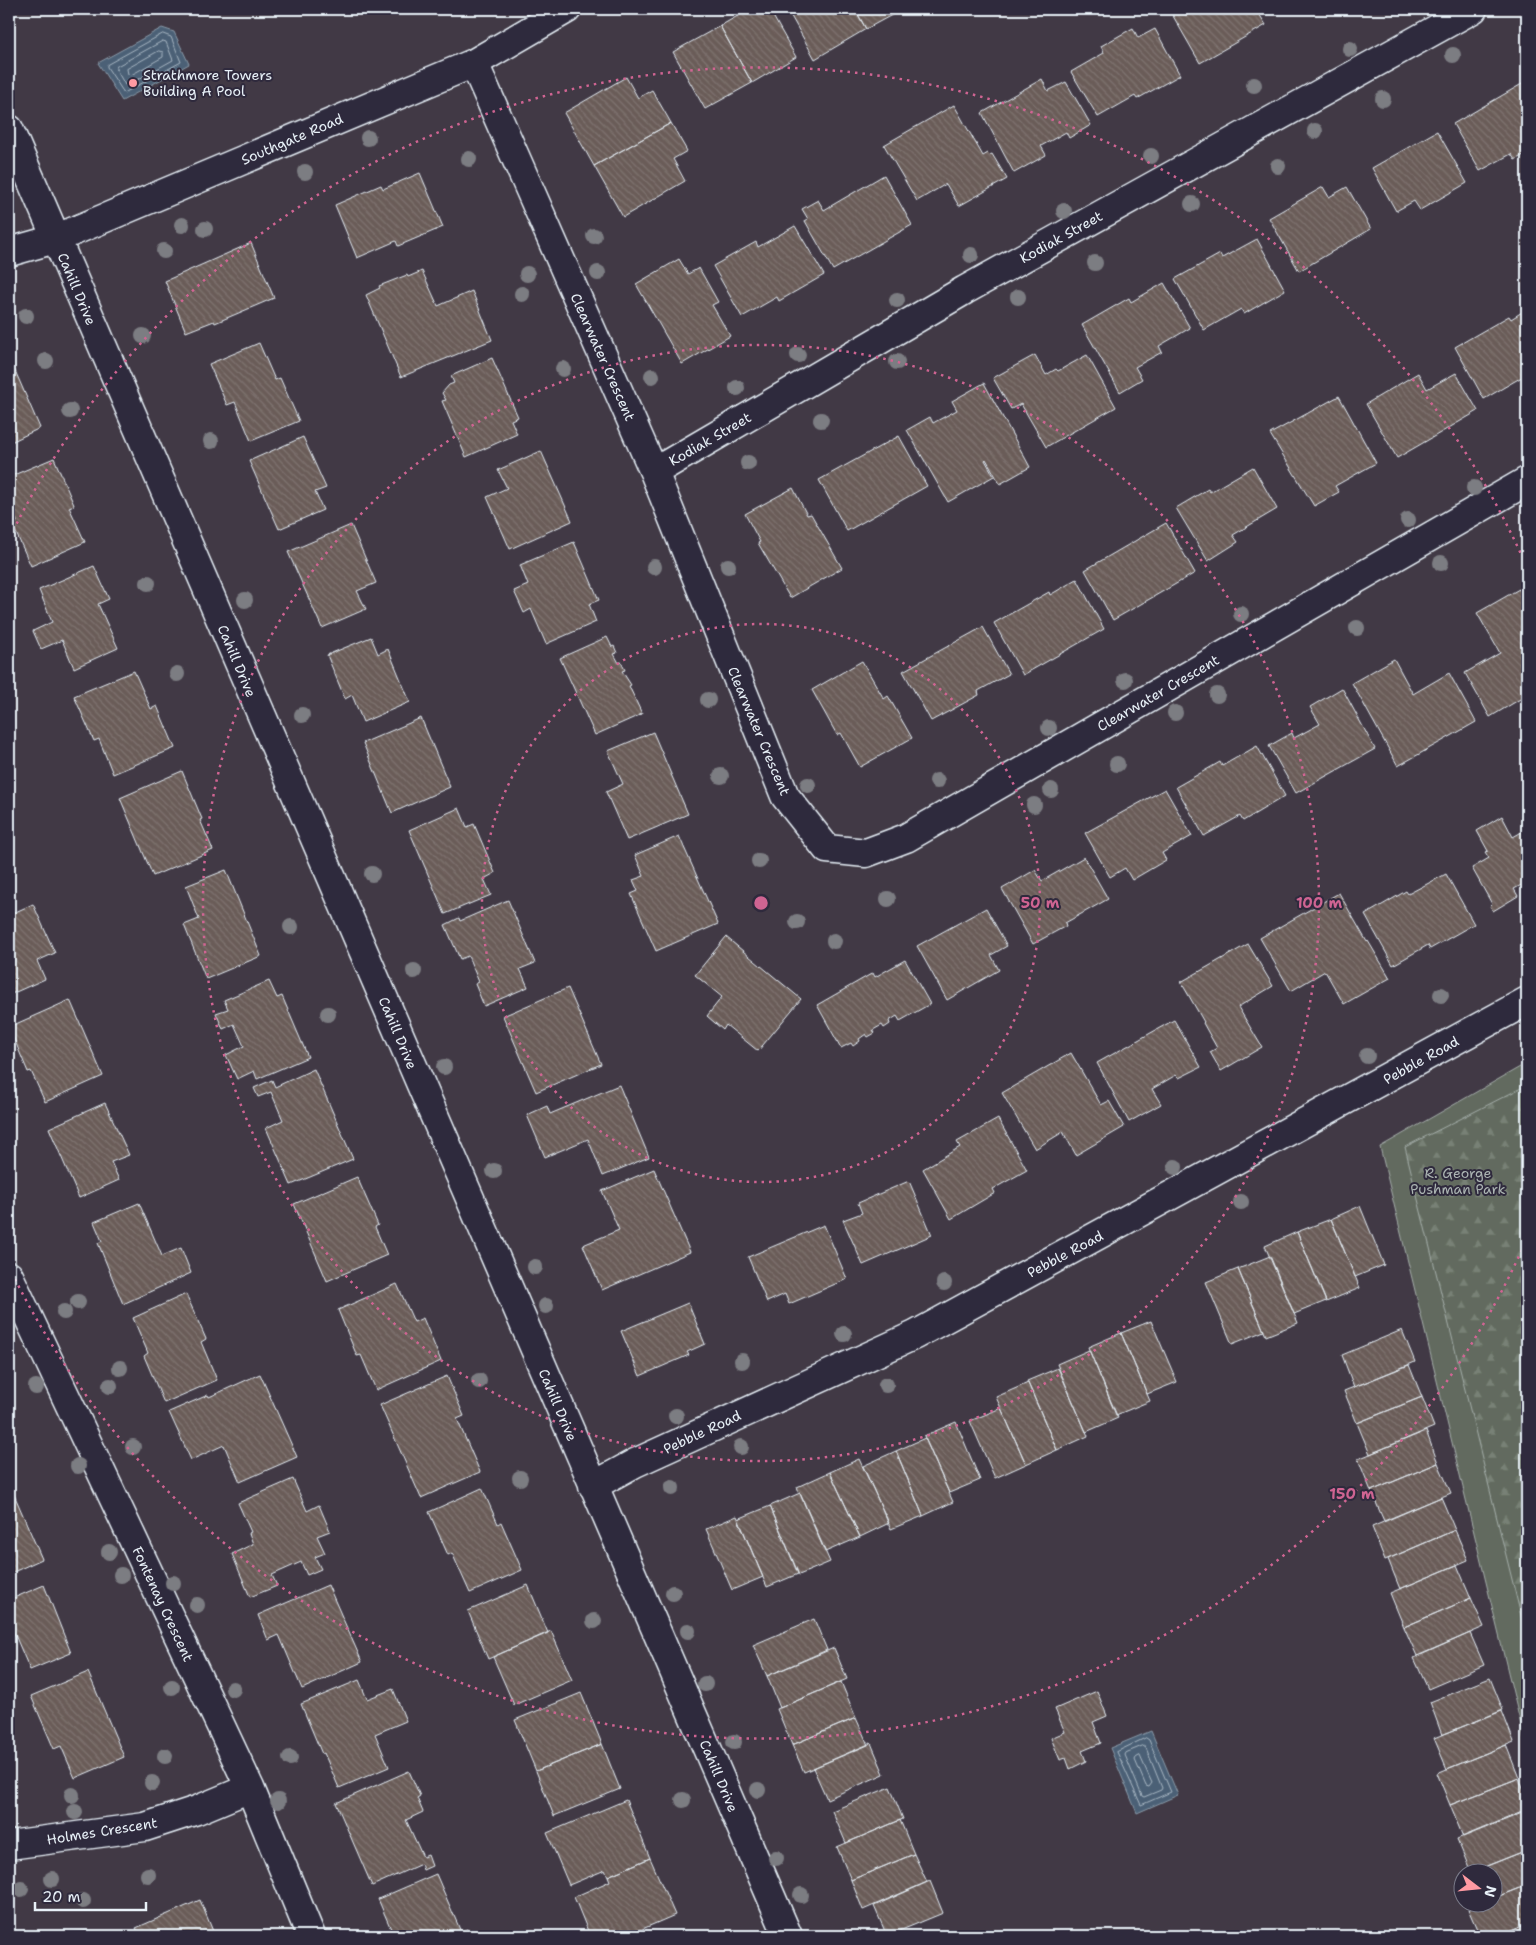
<svg xmlns="http://www.w3.org/2000/svg" width="1536" height="1945" viewBox="0 0 1536 1945" font-family="'Shantell Sans',sans-serif">
<style>
.green{fill:#626b5e;stroke:#a5aeab}
.forest{fill:url(#forest-firs);stroke:#a5aeab}
.water{fill:#4b6176;stroke:#8a9baa}
.lines{fill:none;stroke-linecap:round;stroke-linejoin:round}
.shore{stroke:#a9b7c4;stroke-width:1}
.building{fill:url(#building-back-hatch);stroke:#e8f1f8}
.minor-casing{stroke:#e8f1f8;stroke-width:31}
.minor{stroke:#2f2a3d;stroke-width:28}
.tree{fill:#7c7d82}
.ring{fill:none;stroke:#cf6492;stroke-width:2.5;stroke-dasharray:2.5 5}
.poi-dot{fill:#ff9aa2;stroke:#2f2a3d;stroke-width:2}
.labels{text-anchor:middle;dominant-baseline:central;stroke-width:4;stroke-linejoin:round;paint-order:stroke}
.poi-label{font-size:14px;fill:#e8f1f8;stroke:#2f2a3d;text-anchor:start}
.street-label{font-size:14px;fill:#e8f1f8;stroke:#2f2a3d}
.park-label{font-size:14px;fill:#acb5b3;stroke:#2f2a3d}
.centre{fill:#cf6492;stroke:#2f2a3d;stroke-width:2.5}
.ring-label{font-size:15px;text-anchor:middle;font-weight:bold;fill:#cf6492;stroke:#2f2a3d;stroke-width:4;stroke-linejoin:round;paint-order:stroke}
</style>
<defs>
<pattern id="forest-firs" width="22" height="20" patternUnits="userSpaceOnUse" patternTransform="scale(1.25)"><rect width="22" height="20" fill="#626b5e"/><path d="M5 1l3.5 6h-7zM16 11l3.5 6h-7z" fill="#788176"/></pattern>
<pattern id="building-back-hatch" width="6" height="6" patternUnits="userSpaceOnUse" patternTransform="scale(1.25)"><rect width="6" height="6" fill="#6a5c58"/><path d="M-1 5l2 2M0 0l6 6M5-1l2 2" fill="none" stroke="#7f7471"/></pattern>
</defs>
<rect width="100%" height="100%" fill="#413945"/>
<filter id="ink" filterUnits="userSpaceOnUse"><feTurbulence type="fractalNoise" baseFrequency=".02" numOctaves="2"/><feDisplacementMap in="SourceGraphic" scale="10" xChannelSelector="R" yChannelSelector="G"/><feConvolveMatrix kernelMatrix="1 2 1 2 8 2 1 2 1" color-interpolation-filters="sRGB"/></filter>
<g filter="url(#ink)">
<path class="green" d="M1527,1063V1750L1380,1147Z"/>
<path class="forest" d="M1527,1085V1640L1405,1147Z"/>
<path class="water" d="M162,28L174,32L189,64L122,101L98,63Z
M1151,1731L1178,1795L1137,1813L1110,1748Z"/>
<g class="lines">
<path class="shore" d="M163,34L171,37L181,62L124,93L107,67V65Z
M163,41L166,42L173,60L128,85H125L116,69V67Z
M159,51L163,52V57L131,75L128,74L127,69Z
M1146,1738L1149,1740L1171,1792L1141,1805L1117,1752Z
M1143,1746L1146,1748L1162,1788L1161,1790L1144,1797L1142,1796L1125,1755L1126,1753Z
M1140,1756L1152,1783L1149,1787L1146,1786L1135,1760L1136,1758Z"/>
</g>
<path class="building" d="M750,9H769L796,57L752,83L720,26Z
M787,9H855L866,29L815,59Z
M855,9H903L866,29Z
M1169,9H1256L1266,25L1200,63Z
M720,26L752,83L705,109L673,52Z
M1133,28L1138,38L1155,29L1180,75L1137,99L1135,96L1098,117L1071,72L1104,53L1101,46Z
M626,77L638,98L652,90L671,123L594,166L564,113Z
M1042,79L1048,91L1066,82L1091,125L1069,138L1066,132L1041,146L1046,155L1014,173L982,113Z
M1527,81V153L1515,160L1511,154L1480,171L1453,124Z
M954,105L983,156L988,153L990,155L992,154L1007,179L959,206L946,184L917,201L884,145Z
M671,123L687,151L673,159L685,181L623,217L594,166Z
M1437,131L1467,183L1420,210L1414,201L1396,211L1372,168Z
M420,173L443,227L398,246L396,241L357,258L335,205L381,185L383,189Z
M884,175L912,225L833,270L805,221L808,219L802,209L818,200L824,210Z
M1323,187L1329,197L1347,187L1371,229L1299,271L1269,218Z
M795,226L824,275L779,301L777,297L742,317L713,266L756,242L758,247Z
M1257,239L1285,290L1244,314L1241,309L1204,330L1175,279L1220,254L1222,258Z
M251,243L274,298L215,323L214,321L186,332L165,281Z
M679,259L688,274L699,268L718,302L712,305L730,336L682,364L636,284Z
M422,271L438,306L472,291L492,340L401,377L366,295L380,288L379,286L407,275L408,277Z
M1164,283L1190,328L1159,346L1162,352L1135,367L1142,379L1120,392L1082,325L1129,298L1131,302Z
M1527,309V374L1484,399L1455,347L1509,316L1511,319Z
M259,343L275,380L280,378L299,421L251,441L235,402L227,405L209,364Z
M1035,355L1046,375L1056,369L1058,371L1087,355L1116,407L1046,447L1021,404L1011,409L993,378Z
M9,357L40,428L9,443Z
M492,358L518,417L511,420L517,434L466,457L442,401L446,400L442,393L449,385L454,383L451,376Z
M1418,373L1427,389L1456,373L1478,411L1397,458L1366,404Z
M984,383L1030,467L1000,484L986,459L985,460L994,476L948,502L907,430L930,417L933,423L957,410L952,401Z
M1339,396L1376,463L1335,486L1339,492L1314,506L1270,434Z
M899,436L927,486L847,531L819,480Z
M303,437L326,488L315,492L323,510L279,529L249,461Z
M541,451L572,521L510,549L487,497L507,488L498,470Z
M54,458L74,505L69,507L85,542L31,566L12,524L17,522L9,503V477Z
M1253,467L1277,509L1233,535L1238,542L1208,561L1176,508L1208,489L1210,492Z
M793,488L807,515L811,514L842,568L790,598L758,543L760,542L745,514Z
M1166,523L1195,573L1113,620L1085,570Z
M351,525L376,583L357,591L366,609L322,628L288,552Z
M574,542L599,600L589,604L596,622L546,644L531,609L524,613L514,591L528,585L520,565Z
M94,566L109,599L98,604L118,648L74,668L62,640L41,649L33,631L52,622L39,590Z
M1077,579L1104,629L1023,675L994,623L1049,592L1050,595Z
M1519,589L1527,604V611L1523,613L1527,621V695L1490,717L1465,673L1500,653L1477,613Z
M983,627L1009,674L978,691L979,695L931,721L903,671Z
M371,637L378,654L388,649L410,702L363,722L352,695L345,699L327,655Z
M607,637L612,647L614,646L617,653L614,654L619,663L621,662L625,670L622,671L631,685L629,686L642,714L595,735L560,658Z
M1394,659L1413,694L1449,673L1476,722L1398,766L1352,683Z
M862,661L884,699L888,696L912,738L860,767L841,733L837,735L812,690Z
M134,671L151,709L157,706L175,748L113,774L99,739L94,741L74,696Z
M1342,688L1375,749L1296,793L1269,746L1292,733L1294,738L1320,724L1310,707Z
M421,718L450,787L392,813L363,743Z
M653,732L688,814L627,840L606,792L623,784L608,751Z
M1257,746L1285,796L1243,821L1240,816L1204,836L1176,787L1220,762L1222,766Z
M182,771L202,819L200,820L213,850L153,876L120,798Z
M1165,789L1192,836L1162,853L1166,860L1132,880L1125,868L1110,877L1085,833Z
M459,808L467,827L474,824L495,873L484,879L491,895L445,914L409,830Z
M1502,816L1513,837L1527,829V882L1514,889L1518,896L1493,911L1490,906L1492,904L1472,868L1489,858L1485,852L1488,851L1477,831Z
M679,836L718,924L656,951L631,894L638,891L633,880L644,876L635,855Z
M1084,857L1108,899L1065,923L1066,926L1033,944L1002,889L1035,870L1042,881Z
M226,870L261,956L206,979L184,925L199,919L186,886Z
M1446,874L1474,924L1430,949L1428,945L1393,965L1365,915L1406,891L1408,894Z
M1339,893L1367,942L1368,941L1390,978L1344,1004L1325,971L1291,991L1260,938Z
M508,900L535,963L520,969L528,987L484,1006L475,984L479,982L468,956L460,959L445,925L459,918L460,921Z
M33,904L55,953L37,961L45,979L9,995V915Z
M986,908L1007,946L991,955L999,970L947,1000L917,946Z
M726,937L801,999L758,1051L726,1025L723,1030L707,1016L722,997L695,975Z
M1248,944L1273,986L1238,1007L1262,1047L1221,1071L1210,1052L1217,1048L1203,1023L1204,1022L1181,982Z
M905,960L930,1004L900,1021L897,1016L889,1021L890,1024L884,1028L882,1025L873,1030L875,1033L868,1037L866,1034L859,1039L860,1041L853,1046L851,1043L841,1048L817,1005L873,973L875,977Z
M269,981L277,998L282,996L308,1057L257,1079L254,1071L237,1079L226,1055L244,1046L234,1024L223,1029L216,1013L228,1009L224,1000Z
M568,988L601,1064L536,1092L503,1016Z
M70,1000L103,1076L45,1102L31,1071L28,1072L9,1027Z
M1174,1020L1201,1067L1179,1078L1176,1075L1152,1089L1161,1104L1129,1122L1097,1063Z
M1071,1053L1101,1105L1109,1101L1124,1127L1076,1155L1063,1132L1035,1149L1002,1093Z
M314,1069L353,1159L291,1185L266,1128L283,1120L271,1092L258,1097L254,1088L272,1080L275,1087Z
M619,1085L649,1157L603,1176L588,1139L545,1157L527,1115L547,1106L550,1114Z
M105,1103L129,1155L111,1162L119,1180L79,1198L49,1128Z
M998,1119L1027,1170L993,1189L995,1193L951,1219L923,1169L960,1147L957,1142Z
M654,1169L690,1252L602,1290L583,1245L619,1230L602,1191Z
M357,1177L378,1225L375,1227L387,1255L327,1281L294,1204Z
M909,1181L932,1235L863,1265L843,1220L862,1213L858,1203Z
M139,1203L162,1256L181,1248L191,1273L123,1304L98,1243L102,1241L94,1222Z
M1360,1206L1384,1265L1355,1277L1331,1219Z
M1331,1219L1360,1288L1326,1302L1297,1232Z
M824,1225L847,1279L789,1304L785,1294L767,1302L748,1257Z
M1297,1232L1326,1301L1294,1314L1265,1246Z
M1270,1256L1298,1323L1266,1336L1238,1269Z
M1238,1269L1264,1331L1232,1344L1206,1282Z
M397,1284L414,1322L423,1318L441,1361L376,1390L361,1355L357,1356L338,1310Z
M186,1294L206,1339L201,1342L217,1380L164,1403L144,1356L148,1353L133,1318Z
M688,1303L705,1344L687,1352L689,1355L640,1376L621,1331Z
M1151,1321L1177,1382L1147,1394L1121,1333Z
M1402,1330L1415,1362L1354,1387L1342,1355Z
M1121,1333L1150,1401L1116,1415L1088,1347Z
M1089,1350L1118,1418L1086,1432L1057,1364Z
M1409,1365L1422,1397L1357,1423L1344,1391Z
M1058,1368L1088,1436L1057,1450L1027,1381Z
M260,1374L297,1457L240,1482L224,1445L191,1460L169,1412L208,1395L209,1397Z
M447,1376L464,1416L457,1419L480,1472L421,1498L380,1405Z
M1028,1383L1057,1450L1026,1464L996,1397Z
M1422,1397L1434,1427L1370,1454L1357,1423Z
M1001,1408L1026,1464L995,1478L970,1421Z
M956,1422L980,1480L949,1493L924,1436Z
M1426,1431L1438,1463L1371,1491L1358,1459Z
M925,1438L953,1502L923,1516L896,1451Z
M896,1451L923,1516L891,1529L863,1466Z
M859,1459L889,1523L860,1537L830,1472Z
M1438,1463L1451,1493L1384,1521L1371,1491Z
M830,1472L860,1537L825,1552L797,1487Z
M293,1479L307,1511L319,1505L330,1531L317,1536L325,1553L315,1557L321,1569L307,1575L301,1562L272,1575L277,1586L250,1597L232,1554L253,1544L249,1533L251,1532L238,1503Z
M9,1483L42,1559L9,1574Z
M482,1488L498,1524L501,1522L522,1570L470,1593L452,1553L448,1555L429,1512Z
M800,1493L830,1562L799,1575L770,1506Z
M1441,1497L1455,1530L1385,1560L1372,1527Z
M770,1506L798,1574L767,1587L738,1519Z
M737,1516L763,1577L732,1590L706,1529Z
M1455,1530L1468,1560L1400,1589L1388,1559Z
M1457,1565L1471,1598L1404,1627L1390,1593Z
M44,1585L71,1653L30,1670L9,1621V1600Z
M328,1585L362,1662L302,1689L279,1635L268,1640L258,1615Z
M528,1585L548,1633L488,1659L468,1611Z
M1471,1598L1484,1627L1417,1656L1404,1627Z
M814,1619L827,1650L767,1676L753,1645Z
M551,1631L572,1680L514,1705L493,1657Z
M1470,1633L1484,1665L1428,1689L1414,1658Z
M834,1648L847,1679L780,1708L767,1676Z
M88,1672L124,1757L75,1778L61,1746L54,1749L31,1696Z
M1490,1678L1503,1710L1442,1735L1430,1702Z
M359,1680L367,1699L393,1689L406,1721L375,1734L389,1767L339,1788L324,1753L322,1754L301,1704Z
M841,1682L856,1718L792,1745L777,1709Z
M1097,1691L1107,1716L1093,1722L1101,1743L1082,1751L1086,1761L1070,1769L1066,1758L1060,1760L1051,1738L1065,1732L1055,1709Z
M581,1693L602,1744L536,1771L515,1720Z
M1502,1711L1514,1742L1447,1769L1434,1738Z
M856,1718L868,1745L804,1772L792,1745Z
M871,1743L884,1774L827,1799L813,1768Z
M602,1744L620,1789L554,1816L536,1771Z
M1506,1745L1519,1778L1450,1805L1437,1773Z
M409,1771L420,1796L417,1798L423,1812L406,1820L423,1857L428,1855L432,1866L423,1870L421,1864L372,1886L336,1803Z
M1519,1778L1527,1799V1811L1463,1837L1450,1805Z
M890,1787L903,1819L846,1843L832,1811Z
M626,1800L650,1858L608,1876L605,1870L569,1885L547,1833Z
M1522,1812L1527,1825V1850L1471,1872L1457,1839Z
M900,1820L914,1854L851,1880L837,1847Z
M1527,1850V1885L1494,1898V1872H1472Z
M914,1854L927,1882L863,1910L851,1880Z
M650,1858L675,1915L626,1936H590L574,1897L610,1881L608,1876Z
M436,1874L461,1932L467,1929L470,1936H394L378,1899Z
M930,1881L943,1913L887,1936L874,1906Z
M1527,1885V1924L1497,1936H1480L1468,1909L1483,1902H1494V1898Z
M200,1900L215,1936H140L136,1928Z
M1527,1924V1936H1497Z
M86,1931V1936H33Z"/>
<g class="lines">
<defs>
<path id="minor" d="M474,63L654,472L785,796L827,849L866,853L906,838L1527,481
M9,129L788,1936
M9,252L55,239L474,63L567,9
M654,472L965,290L1473,9
M9,1276L250,1788L311,1936
M593,1486L635,1463L915,1335L1527,1001
M9,1845L145,1827L197,1810L250,1788"/>
</defs>
<use href="#minor" class="minor-casing"/>
<use href="#minor" class="minor"/>
</g>
<g class="tree">
<circle cx="1350" cy="49" r="8"/>
<circle cx="1453" cy="55" r="8"/>
<circle cx="1254" cy="85" r="8"/>
<circle cx="1383" cy="99" r="8"/>
<circle cx="1315" cy="131" r="8"/>
<circle cx="368" cy="138" r="8"/>
<circle cx="1151" cy="156" r="8"/>
<circle cx="469" cy="159" r="8"/>
<circle cx="1278" cy="166" r="8"/>
<circle cx="305" cy="172" r="8"/>
<circle cx="1192" cy="204" r="8"/>
<circle cx="1064" cy="211" r="8"/>
<circle cx="182" cy="225" r="8"/>
<circle cx="205" cy="229" r="8"/>
<circle cx="594" cy="236" r="8"/>
<circle cx="164" cy="251" r="8"/>
<circle cx="971" cy="255" r="8"/>
<circle cx="1095" cy="263" r="8"/>
<circle cx="598" cy="273" r="8"/>
<circle cx="527" cy="274" r="8"/>
<circle cx="522" cy="294" r="8"/>
<circle cx="1018" cy="297" r="8"/>
<circle cx="897" cy="300" r="8"/>
<circle cx="26" cy="316" r="8"/>
<circle cx="143" cy="336" r="8"/>
<circle cx="798" cy="355" r="8"/>
<circle cx="46" cy="361" r="8"/>
<circle cx="897" cy="362" r="8"/>
<circle cx="563" cy="369" r="8"/>
<circle cx="652" cy="376" r="8"/>
<circle cx="737" cy="388" r="8"/>
<circle cx="70" cy="411" r="8"/>
<circle cx="821" cy="420" r="8"/>
<circle cx="211" cy="441" r="8"/>
<circle cx="748" cy="463" r="8"/>
<circle cx="1474" cy="488" r="8"/>
<circle cx="1408" cy="520" r="8"/>
<circle cx="1441" cy="563" r="8"/>
<circle cx="728" cy="566" r="8"/>
<circle cx="654" cy="567" r="8"/>
<circle cx="148" cy="583" r="8"/>
<circle cx="245" cy="600" r="8"/>
<circle cx="1241" cy="614" r="8"/>
<circle cx="1357" cy="628" r="8"/>
<circle cx="177" cy="674" r="8"/>
<circle cx="1125" cy="680" r="8"/>
<circle cx="1217" cy="695" r="8"/>
<circle cx="708" cy="700" r="8"/>
<circle cx="1175" cy="713" r="8"/>
<circle cx="302" cy="715" r="8"/>
<circle cx="1049" cy="728" r="8"/>
<circle cx="1117" cy="764" r="8"/>
<circle cx="721" cy="776" r="8"/>
<circle cx="937" cy="781" r="8"/>
<circle cx="808" cy="785" r="8"/>
<circle cx="1051" cy="790" r="8"/>
<circle cx="1034" cy="805" r="8"/>
<circle cx="759" cy="861" r="8"/>
<circle cx="372" cy="874" r="8"/>
<circle cx="888" cy="899" r="8"/>
<circle cx="797" cy="922" r="8"/>
<circle cx="291" cy="927" r="8"/>
<circle cx="834" cy="941" r="8"/>
<circle cx="414" cy="971" r="8"/>
<circle cx="1441" cy="995" r="8"/>
<circle cx="328" cy="1014" r="8"/>
<circle cx="1367" cy="1056" r="8"/>
<circle cx="444" cy="1067" r="8"/>
<circle cx="1175" cy="1167" r="8"/>
<circle cx="494" cy="1171" r="8"/>
<circle cx="1241" cy="1202" r="8"/>
<circle cx="535" cy="1267" r="8"/>
<circle cx="944" cy="1283" r="8"/>
<circle cx="78" cy="1302" r="8"/>
<circle cx="546" cy="1306" r="8"/>
<circle cx="64" cy="1312" r="8"/>
<circle cx="844" cy="1334" r="8"/>
<circle cx="742" cy="1361" r="8"/>
<circle cx="120" cy="1368" r="8"/>
<circle cx="479" cy="1381" r="8"/>
<circle cx="886" cy="1385" r="8"/>
<circle cx="110" cy="1386" r="8"/>
<circle cx="36" cy="1387" r="8"/>
<circle cx="676" cy="1416" r="8"/>
<circle cx="133" cy="1447" r="8"/>
<circle cx="741" cy="1447" r="8"/>
<circle cx="78" cy="1466" r="8"/>
<circle cx="520" cy="1478" r="8"/>
<circle cx="672" cy="1488" r="8"/>
<circle cx="109" cy="1552" r="8"/>
<circle cx="121" cy="1575" r="8"/>
<circle cx="173" cy="1583" r="8"/>
<circle cx="673" cy="1593" r="8"/>
<circle cx="197" cy="1605" r="8"/>
<circle cx="594" cy="1621" r="8"/>
<circle cx="688" cy="1631" r="8"/>
<circle cx="705" cy="1684" r="8"/>
<circle cx="172" cy="1687" r="8"/>
<circle cx="233" cy="1689" r="8"/>
<circle cx="734" cy="1742" r="8"/>
<circle cx="165" cy="1756" r="8"/>
<circle cx="290" cy="1758" r="8"/>
<circle cx="152" cy="1783" r="8"/>
<circle cx="758" cy="1790" r="8"/>
<circle cx="72" cy="1795" r="8"/>
<circle cx="683" cy="1800" r="8"/>
<circle cx="278" cy="1801" r="8"/>
<circle cx="75" cy="1812" r="8"/>
<circle cx="776" cy="1858" r="8"/>
<circle cx="148" cy="1875" r="8"/>
<circle cx="52" cy="1879" r="8"/>
<circle cx="21" cy="1889" r="8"/>
<circle cx="801" cy="1895" r="8"/>
<circle cx="83" cy="1901" r="8"/>
</g>
</g>
<g class="ring">
<circle cx="761" cy="903" r="279"/>
<circle cx="761" cy="903" r="558"/>
<path d="M1525 1243A836 836 0 0 1 10 1269M10 537A836 836 0 0 1 1525 563"/>
</g>
<circle class="poi-dot" cx="133" cy="83" r="5"/>
<g class="labels">
<g class="poi-label">
<text x="143" y="75">Strathmore Towers<tspan x="143" dy="16">Building A Pool</tspan></text>
</g>
<g class="street-label">
<text transform="translate(292 139) rotate(-23)">Southgate Road</text>
<text transform="translate(1061 237) rotate(-29)">Kodiak Street</text>
<text transform="translate(77 289) rotate(67)">Cahill Drive</text>
<text transform="translate(603 357) rotate(66)">Clearwater Crescent</text>
<text transform="translate(710 439) rotate(-30)">Kodiak Street</text>
<text transform="translate(237 661) rotate(67)">Cahill Drive</text>
<text transform="translate(1158 693) rotate(-30)">Clearwater Crescent</text>
<text transform="translate(759 731) rotate(67)">Clearwater Crescent</text>
<text transform="translate(398 1033) rotate(67)">Cahill Drive</text>
<text transform="translate(1421 1060) rotate(-29)">Pebble Road</text>
<text transform="translate(1065 1254) rotate(-28)">Pebble Road</text>
<text transform="translate(558 1405) rotate(67)">Cahill Drive</text>
<text transform="translate(702 1432) rotate(-25)">Pebble Road</text>
<text transform="translate(163 1604) rotate(65)">Fontenay Crescent</text>
<text transform="translate(719 1776) rotate(67)">Cahill Drive</text>
<text transform="translate(102 1831) rotate(-9)">Holmes Crescent</text>
</g>
<g class="park-label">
<text x="1458" y="1173">R. George<tspan x="1458" dy="16">Pushman Park</tspan></text>
</g>
</g>
<circle cx="761" cy="903" r="8" class="centre"/>
<g class="ring-label">
<text x="1040" y="908">50 m</text>
<text x="1319" y="908">100 m</text>
<text x="1352" y="1499">150 m</text>
</g>
<rect width="1536" height="1945" fill="none" stroke="#2f2a3d" stroke-width="30"/>
<rect x="15" y="15" width="1506" height="1915" fill="none" stroke="#e8f1f8" stroke-width="2" filter="url(#ink)"/>
<g transform="translate(1478 1888) rotate(106)"><circle r="24" fill="#2f2a3d" stroke="#797a88"/>
<path d="M0-4L9 19L0 12L-9 19Z" fill="#ff9aa2"/>
<text y="-8" font-size="14" font-weight="bold" text-anchor="middle" fill="#e8f1f8">N</text>
</g>
<path d="M35 1902v8h111v-8" fill="none" stroke="#e8f1f8" stroke-width="2.5"/>
<text x="42" y="1902" font-size="15" fill="#e8f1f8" stroke="#2f2a3d" stroke-width="4" paint-order="stroke">20 m</text>
</svg>
